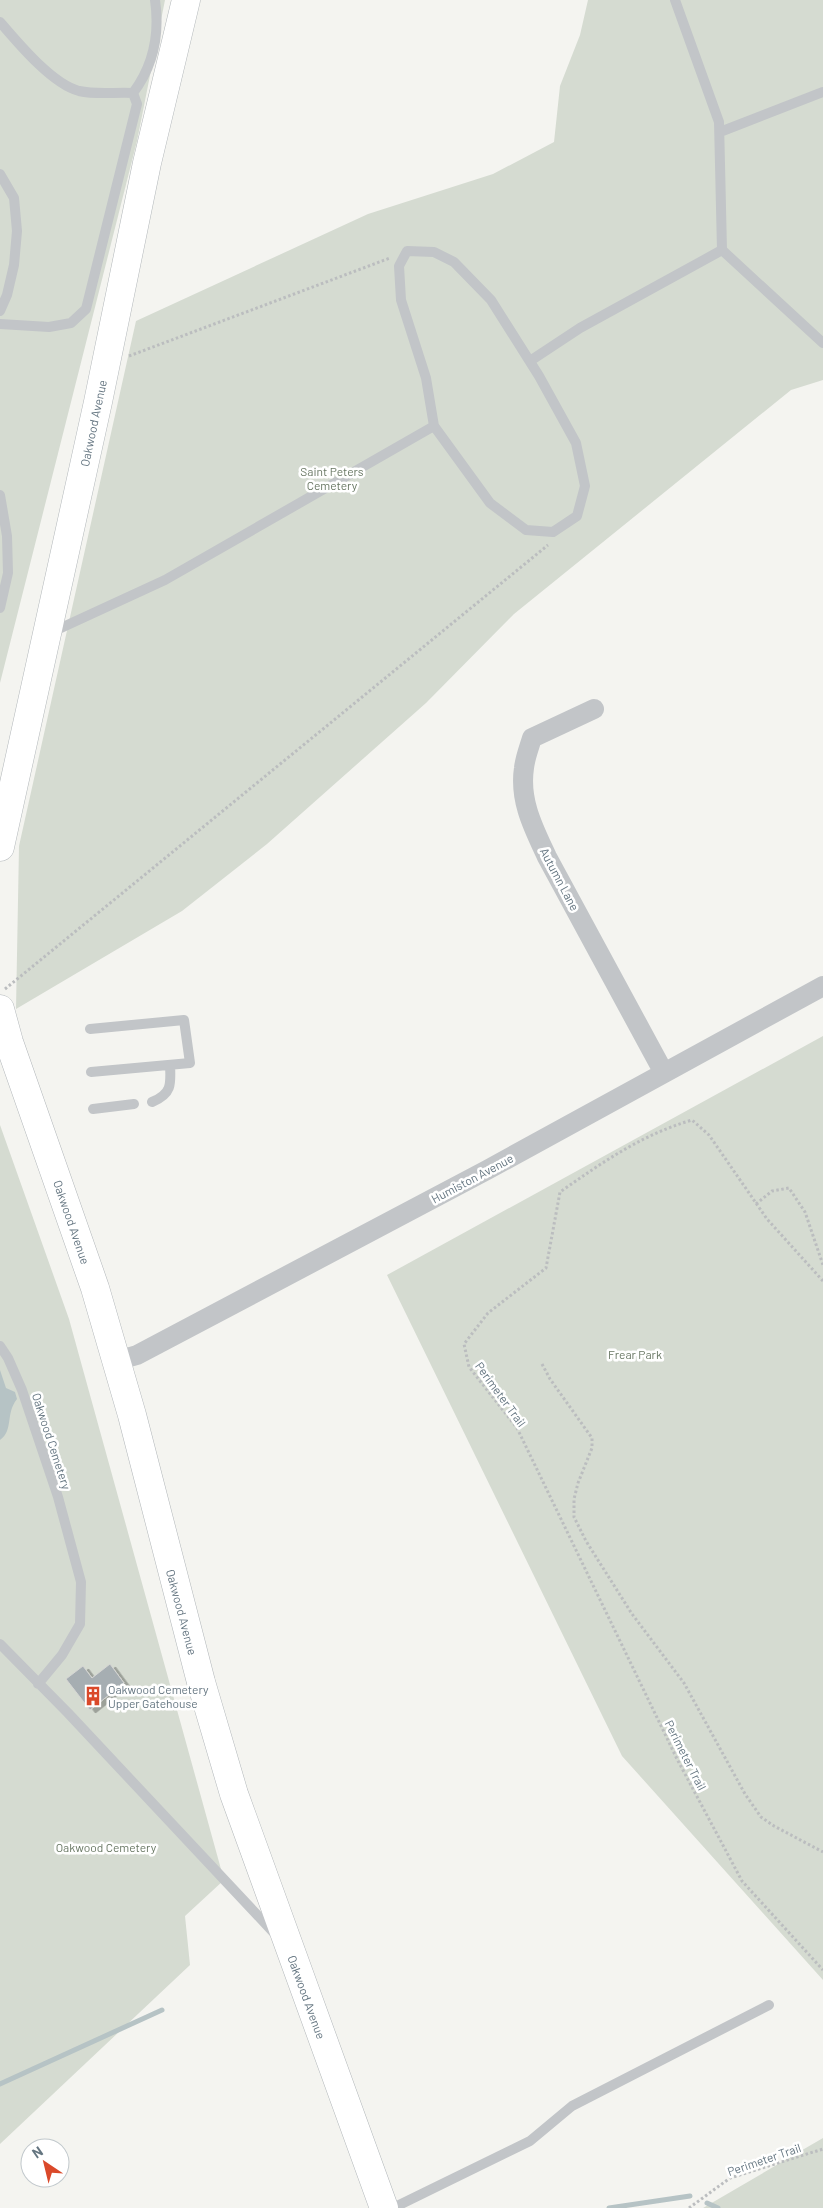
<svg xmlns="http://www.w3.org/2000/svg" width="823" height="2208" viewBox="0 0 823 2208" font-family="Barlow,sans-serif">
<style>
.green{fill:#d5dbd1}
.water{fill:#b6c3c5}
.lines{fill:none;stroke-linecap:round;stroke-linejoin:round}
.stream{stroke:#b6c3c5;stroke-width:5}
.building{fill:#a6aeb2;stroke:#d5d5d3;filter:url(#shadow)}
.primary-casing{stroke:#b2b7ba;stroke-width:29}
.path{stroke:#bbbdbf;stroke-width:3;stroke-dasharray:2.5 2.5;stroke-linecap:butt}
.service{stroke:#c2c5c8;stroke-width:10}
.minor{stroke:#c2c5c8;stroke-width:20}
.primary{stroke:#fff;stroke-width:28}
.labels{text-anchor:middle;dominant-baseline:central;stroke-width:5;stroke-linejoin:round;paint-order:stroke}
.street-label{font-size:12px;fill:#647580;stroke:#fff}
.park-label{font-size:12px;fill:#687763;stroke:#fff}
.poi-label{font-size:12px;fill:#647580;stroke:#fff;text-anchor:start}
</style>
<defs>
<filter id="shadow"><feDropShadow dx="5.5" dy="3" stdDeviation="0" flood-color="#0004"/></filter>
</defs>
<rect width="100%" height="100%" fill="#f4f4f0"/>
<path class="green" d="M0,0H165L137,141L0,683Z
M588,0H823V380L791,390L514,614L426,703L267,844L182,911L16,1009L19,846L136,321L368,214L493,174L554,142L560,86L580,35Z
M823,1036V1980L622,1756L387,1275Z
M0,1125L69,1319L224,1880L185,1916L190,1965L0,2144Z
M823,2138V2208H703Z"/>
<path class="water" d="M0,1370L6,1388L15,1392L17,1399C5,1414 14,1430 0,1440Z"/>
<g class="lines">
<path class="stream" d="M0,2084L162,2010
M707,2203L718,2208
M609,2208L690,2196"/>
</g>
<path class="building" d="M110,1664L124,1683L90,1710L66,1679L83,1666L92,1678Z"/>
<g class="lines">
<defs>
<path id="primary" d="M0,847L98,402L147,163L186,0
M0,1009L9,1042L95,1288L132,1415L201,1682L234,1794L384,2208"/>
</defs>
<use href="#primary" class="primary-casing"/>
<path class="path" d="M129,356L390,258
M5,989L548,545
M756,1204L772,1191L789,1188L805,1212L823,1265
M823,1281L767,1219L709,1135L692,1120C641,1135 603,1162 560,1192L546,1268L488,1313L464,1344L469,1367L517,1428L677,1759L742,1881L823,1970
M542,1364L550,1379L592,1438V1448L578,1483L574,1499V1517L586,1541L632,1614L684,1683L745,1794L761,1817L774,1826L823,1852
M689,2208L730,2178L823,2149"/>
<path class="service" d="M0,22C18,43 52,84 79,91C97,95 115,92 133,93C154,65 160,35 155,0
M720,132L823,92
M0,174L14,198L17,231L14,265L7,295L0,311
M722,250L823,343
M407,251L434,252L454,262L491,300L539,376L576,443L585,486L577,516L553,532L526,530L490,503L434,426L426,378L401,300L399,266Z
M0,324L49,327L71,323L86,309L137,104L133,93
M530,361L580,328L722,250L719,122L675,0
M0,495L7,536L8,573L0,608
M50,633L165,580L434,426
M90,1029L184,1020L190,1063L91,1072
M152,1102C172,1094 171,1084 170,1065
M93,1109L134,1104
M0,1346L8,1358L22,1390L58,1497L81,1582L80,1624L62,1655L38,1684
M0,1644L68,1713L276,1935
M393,2208L530,2141L572,2106L769,2005"/>
<path class="minor" d="M594,709L532,738C529,748 525,758 524,768C519,801 534,829 547,857L664,1073
M116,1361L137,1355L487,1170L823,986"/>
<use href="#primary" class="primary"/>
</g>
<defs>
<symbol id="building-bare" viewBox="-9 -9 18 18"><path d="M-4-6H4V6H1V3H-1V6H-4ZM-2.5-4.3h1.7v1.8h-1.7ZM.8-4.3h1.7v1.8H.8ZM-2.5-1h1.7V.8h-1.7ZM.8-1h1.7V.8H.8Z" fill="#da492a" stroke="#fff" stroke-width="2.5" paint-order="stroke"/></symbol>
</defs>
<g fill-rule="evenodd">
<use href="#building-bare" x="79" y="1682" width="28" height="28"/>
</g>
<g class="labels">
<g class="street-label">
<text transform="translate(93 423) rotate(-78)">Oakwood Avenue</text>
<text transform="translate(560 879) rotate(62)">Autumn Lane</text>
<text transform="translate(472 1178) rotate(-28)">Humiston Avenue</text>
<text transform="translate(72 1222) rotate(71)">Oakwood Avenue</text>
<text transform="translate(501 1394) rotate(54)">Perimeter Trail</text>
<text transform="translate(52 1441) rotate(72)">Oakwood Cemetery</text>
<text transform="translate(182 1612) rotate(75)">Oakwood Avenue</text>
<text transform="translate(686 1755) rotate(63)">Perimeter Trail</text>
<text transform="translate(307 1997) rotate(70)">Oakwood Avenue</text>
<text transform="translate(764 2159) rotate(-19)">Perimeter Trail</text>
</g>
<g class="park-label">
<text x="332" y="471">Saint Peters<tspan x="332" dy="14">Cemetery</tspan></text>
<text x="635" y="1354">Frear Park</text>
<text x="106" y="1847">Oakwood Cemetery</text>
</g>
<g class="poi-label">
<text x="108" y="1689">Oakwood Cemetery<tspan x="108" dy="14">Upper Gatehouse</tspan></text>
</g>
</g>
<g transform="translate(45 2163) rotate(325)"><circle r="24" fill="#ffffff" stroke="#c1c8cc"/>
<path d="M0-4L9 19L0 12L-9 19Z" fill="#da492a"/>
<text y="-8" font-size="14" font-weight="bold" text-anchor="middle" fill="#647580">N</text>
</g>
</svg>
